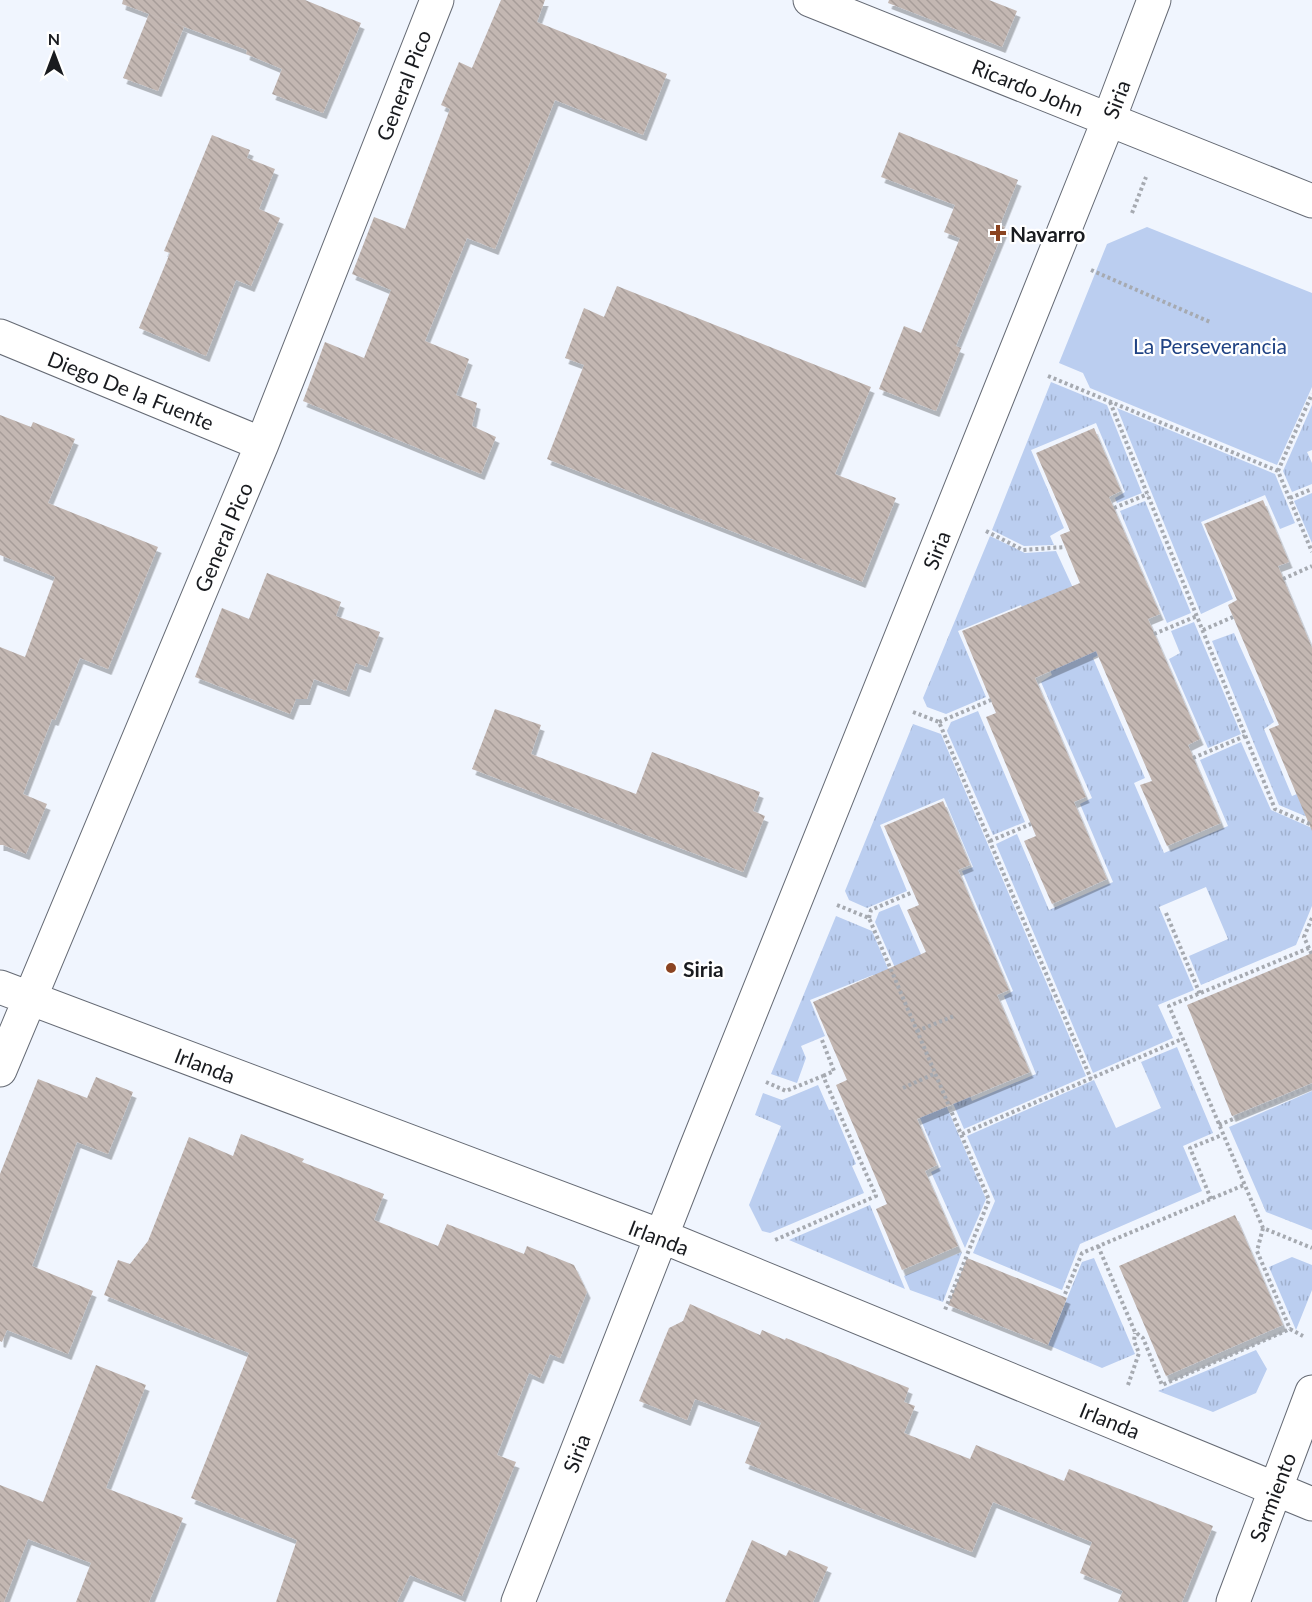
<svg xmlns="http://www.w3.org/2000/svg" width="1312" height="1602" viewBox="0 0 1312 1602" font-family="Lato,sans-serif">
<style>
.grass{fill:url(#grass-tufts)}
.park{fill:#bbcef0}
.building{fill:url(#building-back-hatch);filter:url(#shadow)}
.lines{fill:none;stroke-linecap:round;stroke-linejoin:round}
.street-casing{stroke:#656a74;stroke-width:35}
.path{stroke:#a6aab1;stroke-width:4;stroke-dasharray:3 3;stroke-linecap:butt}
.street{stroke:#fff;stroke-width:33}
.poi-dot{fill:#8b4422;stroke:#fff;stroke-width:2}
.labels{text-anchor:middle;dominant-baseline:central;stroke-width:4.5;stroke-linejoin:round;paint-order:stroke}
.street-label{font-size:21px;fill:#191b1f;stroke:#fff}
.poi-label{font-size:21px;font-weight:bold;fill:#191b1f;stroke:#fff;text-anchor:start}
.park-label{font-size:21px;fill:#204384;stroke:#fff}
</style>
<defs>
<pattern id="grass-tufts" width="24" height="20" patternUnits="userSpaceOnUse" patternTransform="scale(1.5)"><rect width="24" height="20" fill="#bbcef0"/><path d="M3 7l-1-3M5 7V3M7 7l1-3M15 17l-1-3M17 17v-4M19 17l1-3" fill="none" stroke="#a0b0cd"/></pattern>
<pattern id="building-back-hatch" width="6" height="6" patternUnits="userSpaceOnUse" patternTransform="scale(1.5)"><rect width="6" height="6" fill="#c3b7b2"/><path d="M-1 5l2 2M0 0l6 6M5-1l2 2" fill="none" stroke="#a79d99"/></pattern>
<filter id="shadow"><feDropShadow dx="3.5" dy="6" stdDeviation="0" flood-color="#0004"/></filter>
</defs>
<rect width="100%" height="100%" fill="#f0f5fe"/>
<path class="grass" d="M1051,382L1107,405L1142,493L1117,503L1115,498L1125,492L1096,423L1031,450L1064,528L1050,536L1054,545L1024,546L992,530Z
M1312,405V450L1307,452L1312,463V484L1292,492L1283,471Z
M1117,408L1275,474L1295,523L1280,529L1265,495L1201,522L1233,599L1201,614Z
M1312,493V543L1294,501Z
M1145,501L1191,613L1167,623L1120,511Z
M990,536L1025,553L1056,551L1103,653L1093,658L1145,778L1134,783L1164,853L1228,826L1200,760L1241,742L1271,810L1312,828V906L1296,945L1201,985L1189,956L1228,939L1206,887L1159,907L1194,990L1158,1005L1173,1038L1093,1073L996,844L1017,834L1049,910L1113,882L1080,804L1092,798L1041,682L1052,675L1021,605L958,631L986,697L946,714L927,707L923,698Z
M1194,622L1241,734L1208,748L1169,659L1180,653L1171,631Z
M1234,633L1274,722L1264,729L1292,796L1312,788V819L1279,805L1212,641Z
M978,711L1025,822L993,835L947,731L951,722Z
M913,724L941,734L1086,1076L964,1129L923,1033L939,1027L972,1101L1036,1074L1004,996L1013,991L962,871L973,867L944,798L880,825L907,891L867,908L849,900L845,891Z
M899,904L947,1014L920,1025L875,922L879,912Z
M836,916L872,931L986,1199L965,1248L931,1172L941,1167L890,1048L902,1042L873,975L810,1000L825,1036L801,1046L806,1058L797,1083L771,1074Z
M1177,1047L1213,1133L1183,1146L1202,1191L1080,1244L1062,1290L973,1253L995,1201L967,1136L1094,1080L1116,1128L1161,1108L1141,1062Z
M818,1085L829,1110L833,1109L856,1164L852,1166L864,1193L770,1233L762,1231L749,1205L781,1126L755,1115L763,1093L782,1100Z
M1312,1091V1230L1266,1212L1229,1127Z
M870,1205L905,1289L789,1240Z
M962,1252L943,1302L910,1290L904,1276Z
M1292,1257L1312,1265V1290L1296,1330L1269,1267Z
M1094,1258L1135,1354L1102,1368L1048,1345L1082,1262Z
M1256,1350L1267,1369L1256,1393L1213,1412L1158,1391Z"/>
<path class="park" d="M1147,227L1312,293V387L1277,465L1090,388L1083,373L1059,363L1107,244Z"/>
<path class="building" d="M123,0H305L361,23L323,113L272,94L282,69L246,54L247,50L122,4Z
M501,0H545L537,22L667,74L643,135L555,100L495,249L467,238L425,341L469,359L456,395L477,403L472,426L496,437L481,474L303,401L325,342L364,358L391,290L352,274L374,217L405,229L450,109L441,105L459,62L472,68Z
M889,0H989L1017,11L1002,47L888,3Z
M149,14L184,27L158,91L123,78Z
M899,132L1018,180L1000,225L1005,227L956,346L961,348L936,411L879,389L904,326L921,333L960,238L944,232L955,205L881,177Z
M212,135L250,150L247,158L275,169L259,209L280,218L251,286L236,280L206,356L139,328L170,253L164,251Z
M617,286L871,387L835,474L896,498L862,582L547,459L584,365L565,358L584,308L604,317Z
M0,415L31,427L33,422L75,439L48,503L158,547L108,669L80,658L55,720L52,719L23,794L47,804L26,854L3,845H0V647L25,657L55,577L0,555Z
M1094,428L1121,491L1109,497L1160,614L1148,619L1200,739L1188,745L1221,823L1167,846L1140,785L1152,781L1096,651L1035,678L1086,797L1074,802L1107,879L1052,904L1024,841L1036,836L986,717L996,713L962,631L1080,583L1060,535L1070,531L1036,453Z
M1263,500L1289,562L1278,566L1312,648V831L1269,729L1279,725L1228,605L1237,600L1204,524Z
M267,573L341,602L336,616L380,632L367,667L356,663L346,691L314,679L307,699H296L290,714L195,677L222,608L249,619Z
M495,709L541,725L531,754L636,794L652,752L760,792L753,811L765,816L743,872L472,769Z
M943,801L970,865L958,870L1009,990L997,995L1030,1072L917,1119L937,1165L925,1171L958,1246L902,1270L876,1209L887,1204L836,1085L847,1080L813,1002L926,952L907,910L919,905L884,826Z
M1312,953V1083L1232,1116L1187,1005Z
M96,1077L133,1092L108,1154L77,1142L32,1266L93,1291L68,1354L7,1330L2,1342L0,1341V1174L38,1079L87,1098Z
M241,1134L304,1159L302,1162L384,1194L374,1220L438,1246L447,1224L524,1254L527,1246L574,1265L587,1292L560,1358L550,1354L540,1378L529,1373L497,1455L516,1462L462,1596L410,1575L397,1602H276L297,1540L191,1498L249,1353L104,1295L118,1260L130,1264L148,1241L189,1137L233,1156Z
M1235,1215L1283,1325L1166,1376L1119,1266Z
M967,1258L1067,1298L1048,1345L948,1305Z
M690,1304L760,1335L762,1330L785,1340L786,1338L909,1388L904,1402L915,1406L904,1433L970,1459L976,1445L1064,1481L1069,1469L1213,1526L1182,1602H1118L1123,1591L1080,1573L1092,1542L993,1502L972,1552L745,1463L761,1423L695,1399L687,1420L639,1401L669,1328L683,1321Z
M96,1365L146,1385L106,1488L183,1518L149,1602H76L91,1563L28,1539L4,1602H0V1485L43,1502Z
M752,1540L786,1556L789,1550L828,1567L813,1602H725Z"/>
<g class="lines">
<defs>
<path id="street" d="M810,0L1312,201
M0,336L262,444
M0,987L661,1236L1312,1504
M0,1070L262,444L437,0
M518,1602L694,1153L1109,119L1154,0
M1233,1602L1312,1392"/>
</defs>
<use href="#street" class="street-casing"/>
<path class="path" d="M1132,213L1146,177
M1091,270L1210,322
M1048,376L1278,471L1312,552
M1110,402L1275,809L1312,825
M1278,471L1312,394
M1290,498L1312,489
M1114,508L1148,494
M986,531L1023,550L1065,547
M1283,579L1312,566
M1203,630L1233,617
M1154,634L1197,616
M913,712L939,722L1091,1079
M939,722L991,700
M1193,758L1245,736
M990,841L1031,824
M837,905L869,918L989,1200L945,1310
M1166,913L1200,994
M869,918L871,910L913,892
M1312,918L1304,937L1312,955
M1309,948L1169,1006L1263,1228L1312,1248
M917,1031L954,1016
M822,1040L834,1071L823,1076
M766,1082L786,1091L823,1076L876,1196L775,1240
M903,1088L936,1073
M1219,1125L1312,1086
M962,1134L1182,1039
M1211,1199L1190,1148L1222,1135
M1263,1228L1257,1251L1290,1329
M1098,1246L1135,1332L1143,1338L1162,1385L1290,1329L1303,1336
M1065,1294L1082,1253L1244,1185
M1128,1385L1139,1353L1134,1341L1135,1333"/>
<use href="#street" class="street"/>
</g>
<g class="poi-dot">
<path d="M995 224h6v6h6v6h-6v6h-6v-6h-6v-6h6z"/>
<circle cx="671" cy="968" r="6"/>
</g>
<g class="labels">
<g class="street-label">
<text transform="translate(403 85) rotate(-69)">General Pico</text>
<text transform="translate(1028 87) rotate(22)">Ricardo John</text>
<text transform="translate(1116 99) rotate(-69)">Siria</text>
<text transform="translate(131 390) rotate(22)">Diego De la Fuente</text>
<text transform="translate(223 537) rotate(-67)">General Pico</text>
<text transform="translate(936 550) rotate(-68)">Siria</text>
<text transform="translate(205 1065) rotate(21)">Irlanda</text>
<text transform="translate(659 1237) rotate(21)">Irlanda</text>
<text transform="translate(1110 1420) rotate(22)">Irlanda</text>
<text transform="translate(576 1453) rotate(-69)">Siria</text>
<text transform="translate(1272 1497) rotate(-69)">Sarmiento</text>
</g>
<g class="poi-label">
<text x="1010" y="233">Navarro</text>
<text x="683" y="968">Siria</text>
</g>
<g class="park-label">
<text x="1210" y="345">La Perseverancia</text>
</g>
</g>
<g transform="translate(54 54)" stroke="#ffffff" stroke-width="4.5" paint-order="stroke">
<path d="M0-4.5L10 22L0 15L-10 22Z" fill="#191b1f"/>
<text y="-9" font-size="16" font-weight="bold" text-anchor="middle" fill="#191b1f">N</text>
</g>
</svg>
